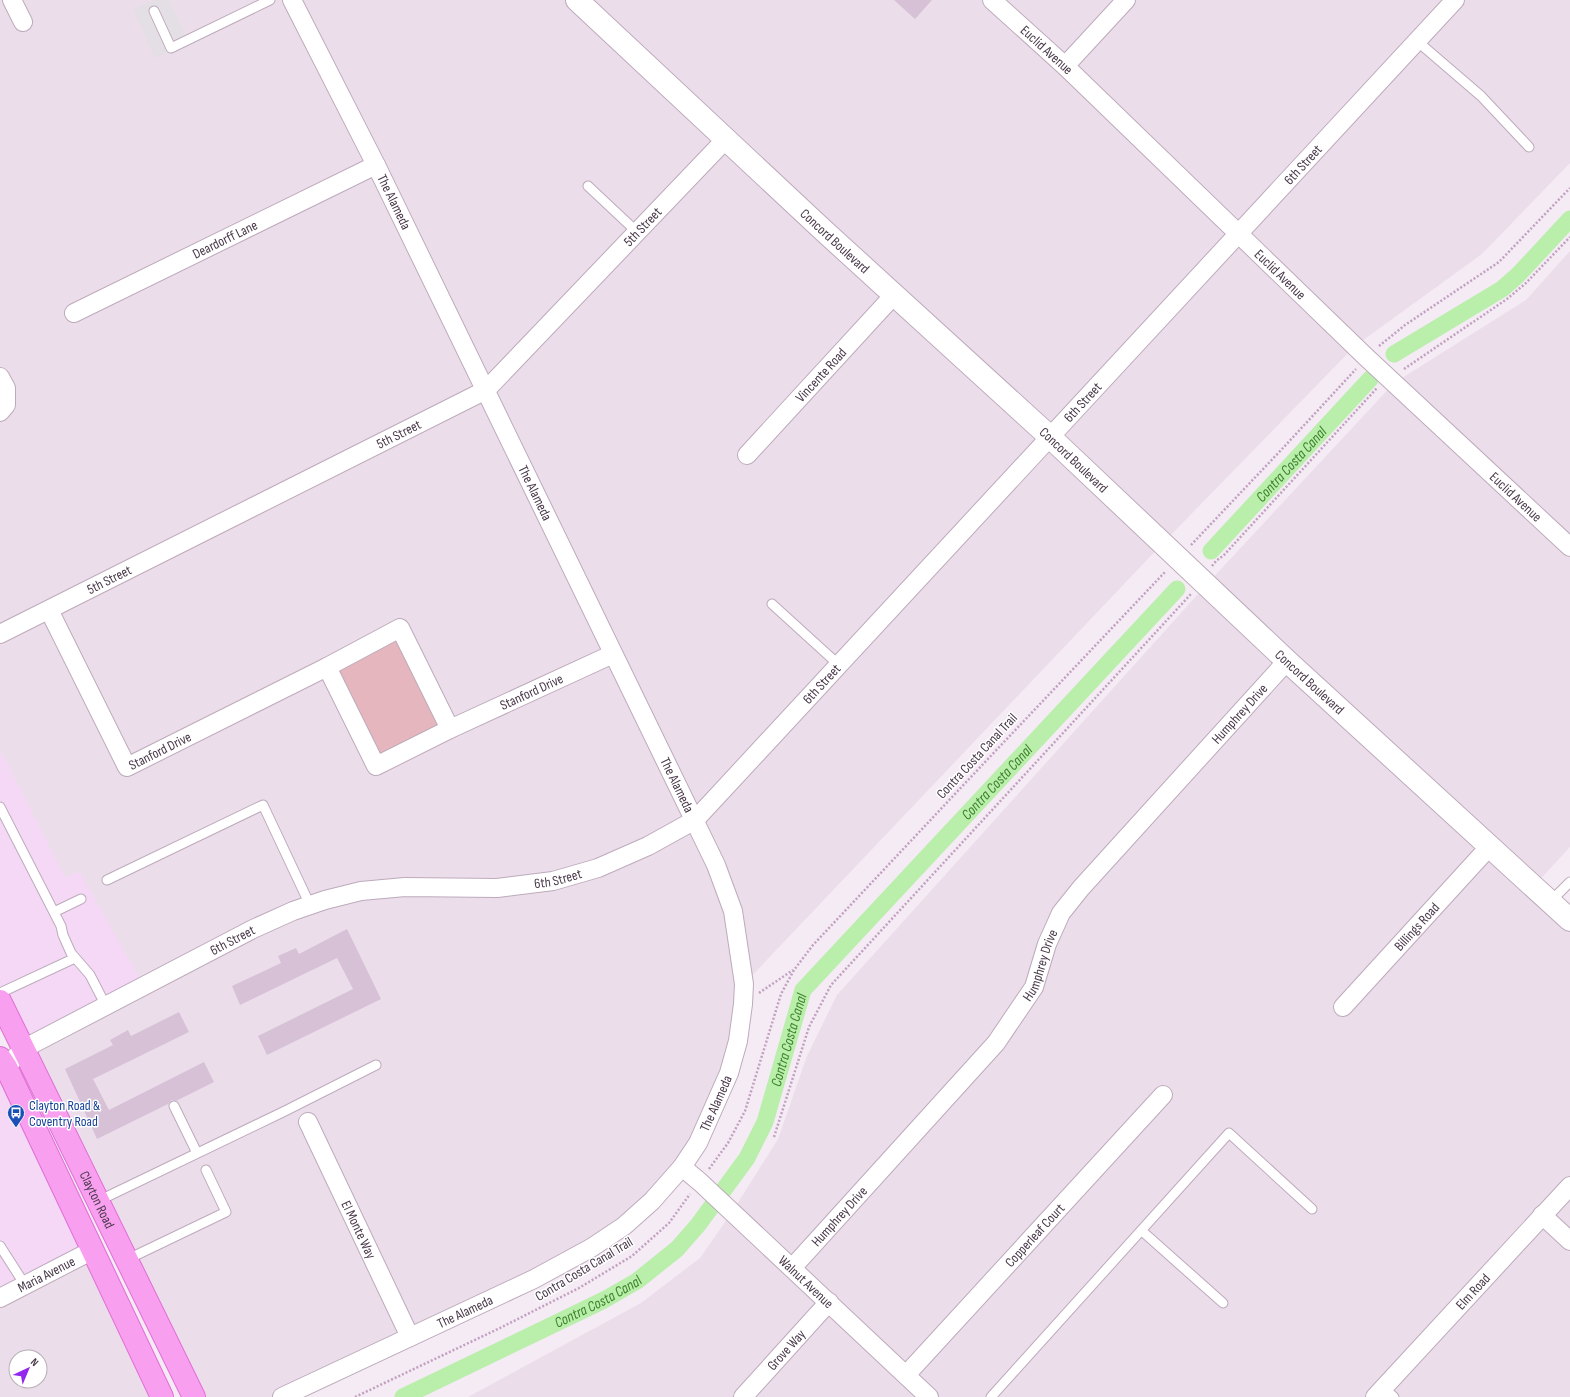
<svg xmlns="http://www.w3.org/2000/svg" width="1570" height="1397" viewBox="0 0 1570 1397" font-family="'Sofia Sans Condensed',sans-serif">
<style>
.residential{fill:#ecddeb;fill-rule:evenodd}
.commercial{fill:#f4d8f5}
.green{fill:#e6b6be}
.parking{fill:#e4dfe4}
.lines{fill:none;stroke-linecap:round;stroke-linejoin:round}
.canal{stroke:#b9eeab;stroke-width:17}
.building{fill:#d6c1d6}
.service-casing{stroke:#bdabbc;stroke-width:11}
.minor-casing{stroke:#bdabbc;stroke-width:20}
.tertiary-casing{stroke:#bdabbc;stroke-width:24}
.primary-casing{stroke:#df6fd5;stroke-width:24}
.path{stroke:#c1a0c0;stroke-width:2.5;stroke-dasharray:2 2;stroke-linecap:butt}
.service{stroke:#fff;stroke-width:9}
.minor{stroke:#fff;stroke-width:18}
.tertiary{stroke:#fff;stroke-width:22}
.primary{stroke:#f99ff0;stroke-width:22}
.labels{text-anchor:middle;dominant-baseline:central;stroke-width:3;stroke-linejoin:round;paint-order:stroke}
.street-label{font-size:14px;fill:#493949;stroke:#fff}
.transit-label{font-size:14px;fill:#164399;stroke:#fff;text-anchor:start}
.water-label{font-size:15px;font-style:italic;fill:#3c812b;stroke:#fff}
</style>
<rect width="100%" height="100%" fill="#f5ebf4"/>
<path class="residential" d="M0,0H1570V163L1482,254L1355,346L1163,543L744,984L743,1004L698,1143L624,1226L282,1397H194L23,1049L80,872L65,878L0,750Z
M1570,251V847L1534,886L1570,920V1397H468L641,1303L700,1258L732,1212L778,1139L807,1056L837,995L1207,584L1394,383L1526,300Z
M93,1250L162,1397H0V1282L7,1294ZM16,1357H40V1381H16Z"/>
<path class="commercial" d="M0,750L65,877L80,872L144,986L23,1049L0,1001Z
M0,1058L93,1250L7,1294L0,1282Z"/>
<path class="green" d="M400,628L450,729L376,766L327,667Z"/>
<path class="parking" d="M155,0H169L185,32L178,48L155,58L133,9Z"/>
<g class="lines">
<g class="canal">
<path d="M1394,354L1502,289L1518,275L1570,219"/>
<path id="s1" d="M1211,551L1371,378"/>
<path id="s2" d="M403,1397L604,1300L637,1281L677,1249L698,1225L747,1158L765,1122L803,990L1177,589"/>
</g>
</g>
<path class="building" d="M894,0H932L915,19Z
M347,929L381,999L267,1055L258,1036L353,989L337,958L240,1005L232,986L281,963L278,956L296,948L299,954Z
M179,1012L189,1032L93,1079L109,1110L204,1062L214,1082L176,1101L172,1100L168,1104L97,1139L65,1069L113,1045L110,1040L128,1030L131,1036Z"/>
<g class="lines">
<defs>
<path id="service" d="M154,11L171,48L270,0
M1417,41L1481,96L1529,147
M588,186L637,232
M772,604L839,665
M0,807L61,926L63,935L71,953L90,975L106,1006
M107,880L263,805L310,905
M1550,902L1570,882
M54,912L81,899
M0,993L75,958
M174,1106L197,1153
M98,1201L285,1111L376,1065
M1142,1231L1223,1303
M0,1246L25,1285
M126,1260L226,1212L206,1170
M1384,1388L1394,1397
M991,1397L1229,1133L1312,1209"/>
<g id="minor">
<path d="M12,0L23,22"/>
<path id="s3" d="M992,0L1065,66L1366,357L1570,547"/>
<path d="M1065,66L1126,0"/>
<path id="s4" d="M74,313L376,165"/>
<path d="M0,377L6,388V405L0,412"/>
<path id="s5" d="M747,455L894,295"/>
<path id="s6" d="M49,610L127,767L327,667L400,628L450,729L613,654"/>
<path id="s7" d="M0,634L486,390L727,138"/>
<path d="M327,667L376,766L450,729"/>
<path id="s8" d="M1343,1007L1490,846"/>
<path id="s9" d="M0,1071L6,1067L23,1049L253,929L293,911L325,900L361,891L405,887L497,888L553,881L598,868L648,846L695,820L1455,0"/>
<path id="s10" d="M308,1122L410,1337"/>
<path id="s11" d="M682,1167L700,1182L929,1397"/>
<path d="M1542,1215L1570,1241"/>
<path id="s12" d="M792,1268L996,1043L1034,987L1047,944L1061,913L1081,888L1287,661"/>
<path id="s13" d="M0,1298L93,1250"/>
<path id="s14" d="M906,1375L1163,1095"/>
<path id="s15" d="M282,1397L534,1279L591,1248L624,1226L652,1201L682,1167L698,1143L729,1073L738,1041L743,1004L744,984L733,911L716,865L376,165L292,0"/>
<path id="s16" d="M743,1397L829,1302"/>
<path id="s17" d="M1375,1397L1570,1186"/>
</g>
<g id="tertiary">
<path id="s18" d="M577,0L823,230L1050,437L1287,661L1570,920"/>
</g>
<g id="primary">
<path id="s19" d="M0,1001L194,1397"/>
<path d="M0,1058L6,1067L162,1397"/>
</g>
</defs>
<use href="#service" class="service-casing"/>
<use href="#minor" class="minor-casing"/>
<use href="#tertiary" class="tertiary-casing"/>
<use href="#primary" class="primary-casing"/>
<path class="path" d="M1379,346L1405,325L1499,262L1570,188
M1404,369L1507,299L1526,283L1570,237
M1191,545L1283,448L1356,369
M1212,566L1216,561L1224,555L1377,388
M759,993L793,970
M774,1137L809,1027L831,985L1191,594
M709,1169L728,1143L745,1111L781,994L794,970L813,945L986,761L1165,572
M355,1397L500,1328L579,1288L632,1256L669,1223L690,1194"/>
<use href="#service" class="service"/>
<use href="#minor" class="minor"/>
<use href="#tertiary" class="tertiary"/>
<use href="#primary" class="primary"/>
</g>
<defs>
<symbol id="bus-pin" viewBox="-11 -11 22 30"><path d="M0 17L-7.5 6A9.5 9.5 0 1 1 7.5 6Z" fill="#1a4fb4" stroke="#fff"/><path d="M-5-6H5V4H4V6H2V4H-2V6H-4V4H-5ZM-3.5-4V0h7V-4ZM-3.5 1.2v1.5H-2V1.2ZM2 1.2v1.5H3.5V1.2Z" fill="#fff"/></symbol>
</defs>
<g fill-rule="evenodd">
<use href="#bus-pin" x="6" y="1103" width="20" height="27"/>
</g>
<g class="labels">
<g class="street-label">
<text stroke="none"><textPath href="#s3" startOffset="74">Euclid Avenue</textPath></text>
<text stroke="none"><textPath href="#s9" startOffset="1648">6th Street</textPath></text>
<text transform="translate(394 202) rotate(64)">The Alameda</text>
<text stroke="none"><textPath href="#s7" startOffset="770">5th Street</textPath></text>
<text stroke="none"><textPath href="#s4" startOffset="168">Deardorff Lane</textPath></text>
<text stroke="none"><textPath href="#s18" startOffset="353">Concord Boulevard</textPath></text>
<text stroke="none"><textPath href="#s3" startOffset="398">Euclid Avenue</textPath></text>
<text stroke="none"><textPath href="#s5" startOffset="109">Vincente Road</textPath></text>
<text stroke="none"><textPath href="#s9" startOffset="1324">6th Street</textPath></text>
<text stroke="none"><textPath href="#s7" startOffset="446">5th Street</textPath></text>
<text stroke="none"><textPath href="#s18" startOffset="677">Concord Boulevard</textPath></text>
<text transform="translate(535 493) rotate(64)">The Alameda</text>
<text stroke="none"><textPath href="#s3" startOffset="722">Euclid Avenue</textPath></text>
<text stroke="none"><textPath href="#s7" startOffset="122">5th Street</textPath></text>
<text stroke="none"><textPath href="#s18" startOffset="1001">Concord Boulevard</textPath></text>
<text stroke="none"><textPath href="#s9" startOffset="940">6th Street</textPath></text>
<text stroke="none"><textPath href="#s6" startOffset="684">Stanford Drive</textPath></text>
<text stroke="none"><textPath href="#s12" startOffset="718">Humphrey Drive</textPath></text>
<text stroke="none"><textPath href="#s6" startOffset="212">Stanford Drive</textPath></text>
<text transform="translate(977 756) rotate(-47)">Contra Costa Canal Trail</text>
<text transform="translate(677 785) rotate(64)">The Alameda</text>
<text stroke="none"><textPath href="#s9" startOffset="604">6th Street</textPath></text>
<text stroke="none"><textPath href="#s8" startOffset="109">Billings Road</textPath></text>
<text stroke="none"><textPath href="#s9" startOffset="268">6th Street</textPath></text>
<text stroke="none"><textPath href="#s12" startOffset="394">Humphrey Drive</textPath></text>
<text stroke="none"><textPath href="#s15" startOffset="538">The Alameda</textPath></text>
<text stroke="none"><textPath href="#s19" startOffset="221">Clayton Road</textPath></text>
<text stroke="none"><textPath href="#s12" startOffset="70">Humphrey Drive</textPath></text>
<text stroke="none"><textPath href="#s10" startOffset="119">El Monte Way</textPath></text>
<text stroke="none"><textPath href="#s14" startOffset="190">Copperleaf Court</textPath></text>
<text transform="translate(584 1269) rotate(-31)">Contra Costa Canal Trail</text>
<text stroke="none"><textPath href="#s13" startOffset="52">Maria Avenue</textPath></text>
<text stroke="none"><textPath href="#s11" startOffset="169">Walnut Avenue</textPath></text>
<text stroke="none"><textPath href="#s17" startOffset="144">Elm Road</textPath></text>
<text stroke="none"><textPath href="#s15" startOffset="202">The Alameda</textPath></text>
<text stroke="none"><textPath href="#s16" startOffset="64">Grove Way</textPath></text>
</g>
<g class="transit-label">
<text x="29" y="1105">Clayton Road &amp;<tspan x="29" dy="16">Coventry Road</tspan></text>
</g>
<g class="water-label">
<text stroke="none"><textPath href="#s1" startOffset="118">Contra Costa Canal</textPath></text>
<text stroke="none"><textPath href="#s2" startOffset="889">Contra Costa Canal</textPath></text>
<text stroke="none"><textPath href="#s2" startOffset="553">Contra Costa Canal</textPath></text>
<text stroke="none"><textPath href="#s2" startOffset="217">Contra Costa Canal</textPath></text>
</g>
</g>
<g transform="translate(28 1369) rotate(44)"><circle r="19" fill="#ffffff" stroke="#b6b0b6"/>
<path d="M0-3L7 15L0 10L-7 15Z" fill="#9327ef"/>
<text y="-6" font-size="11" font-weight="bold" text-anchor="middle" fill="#493949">N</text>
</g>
</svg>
